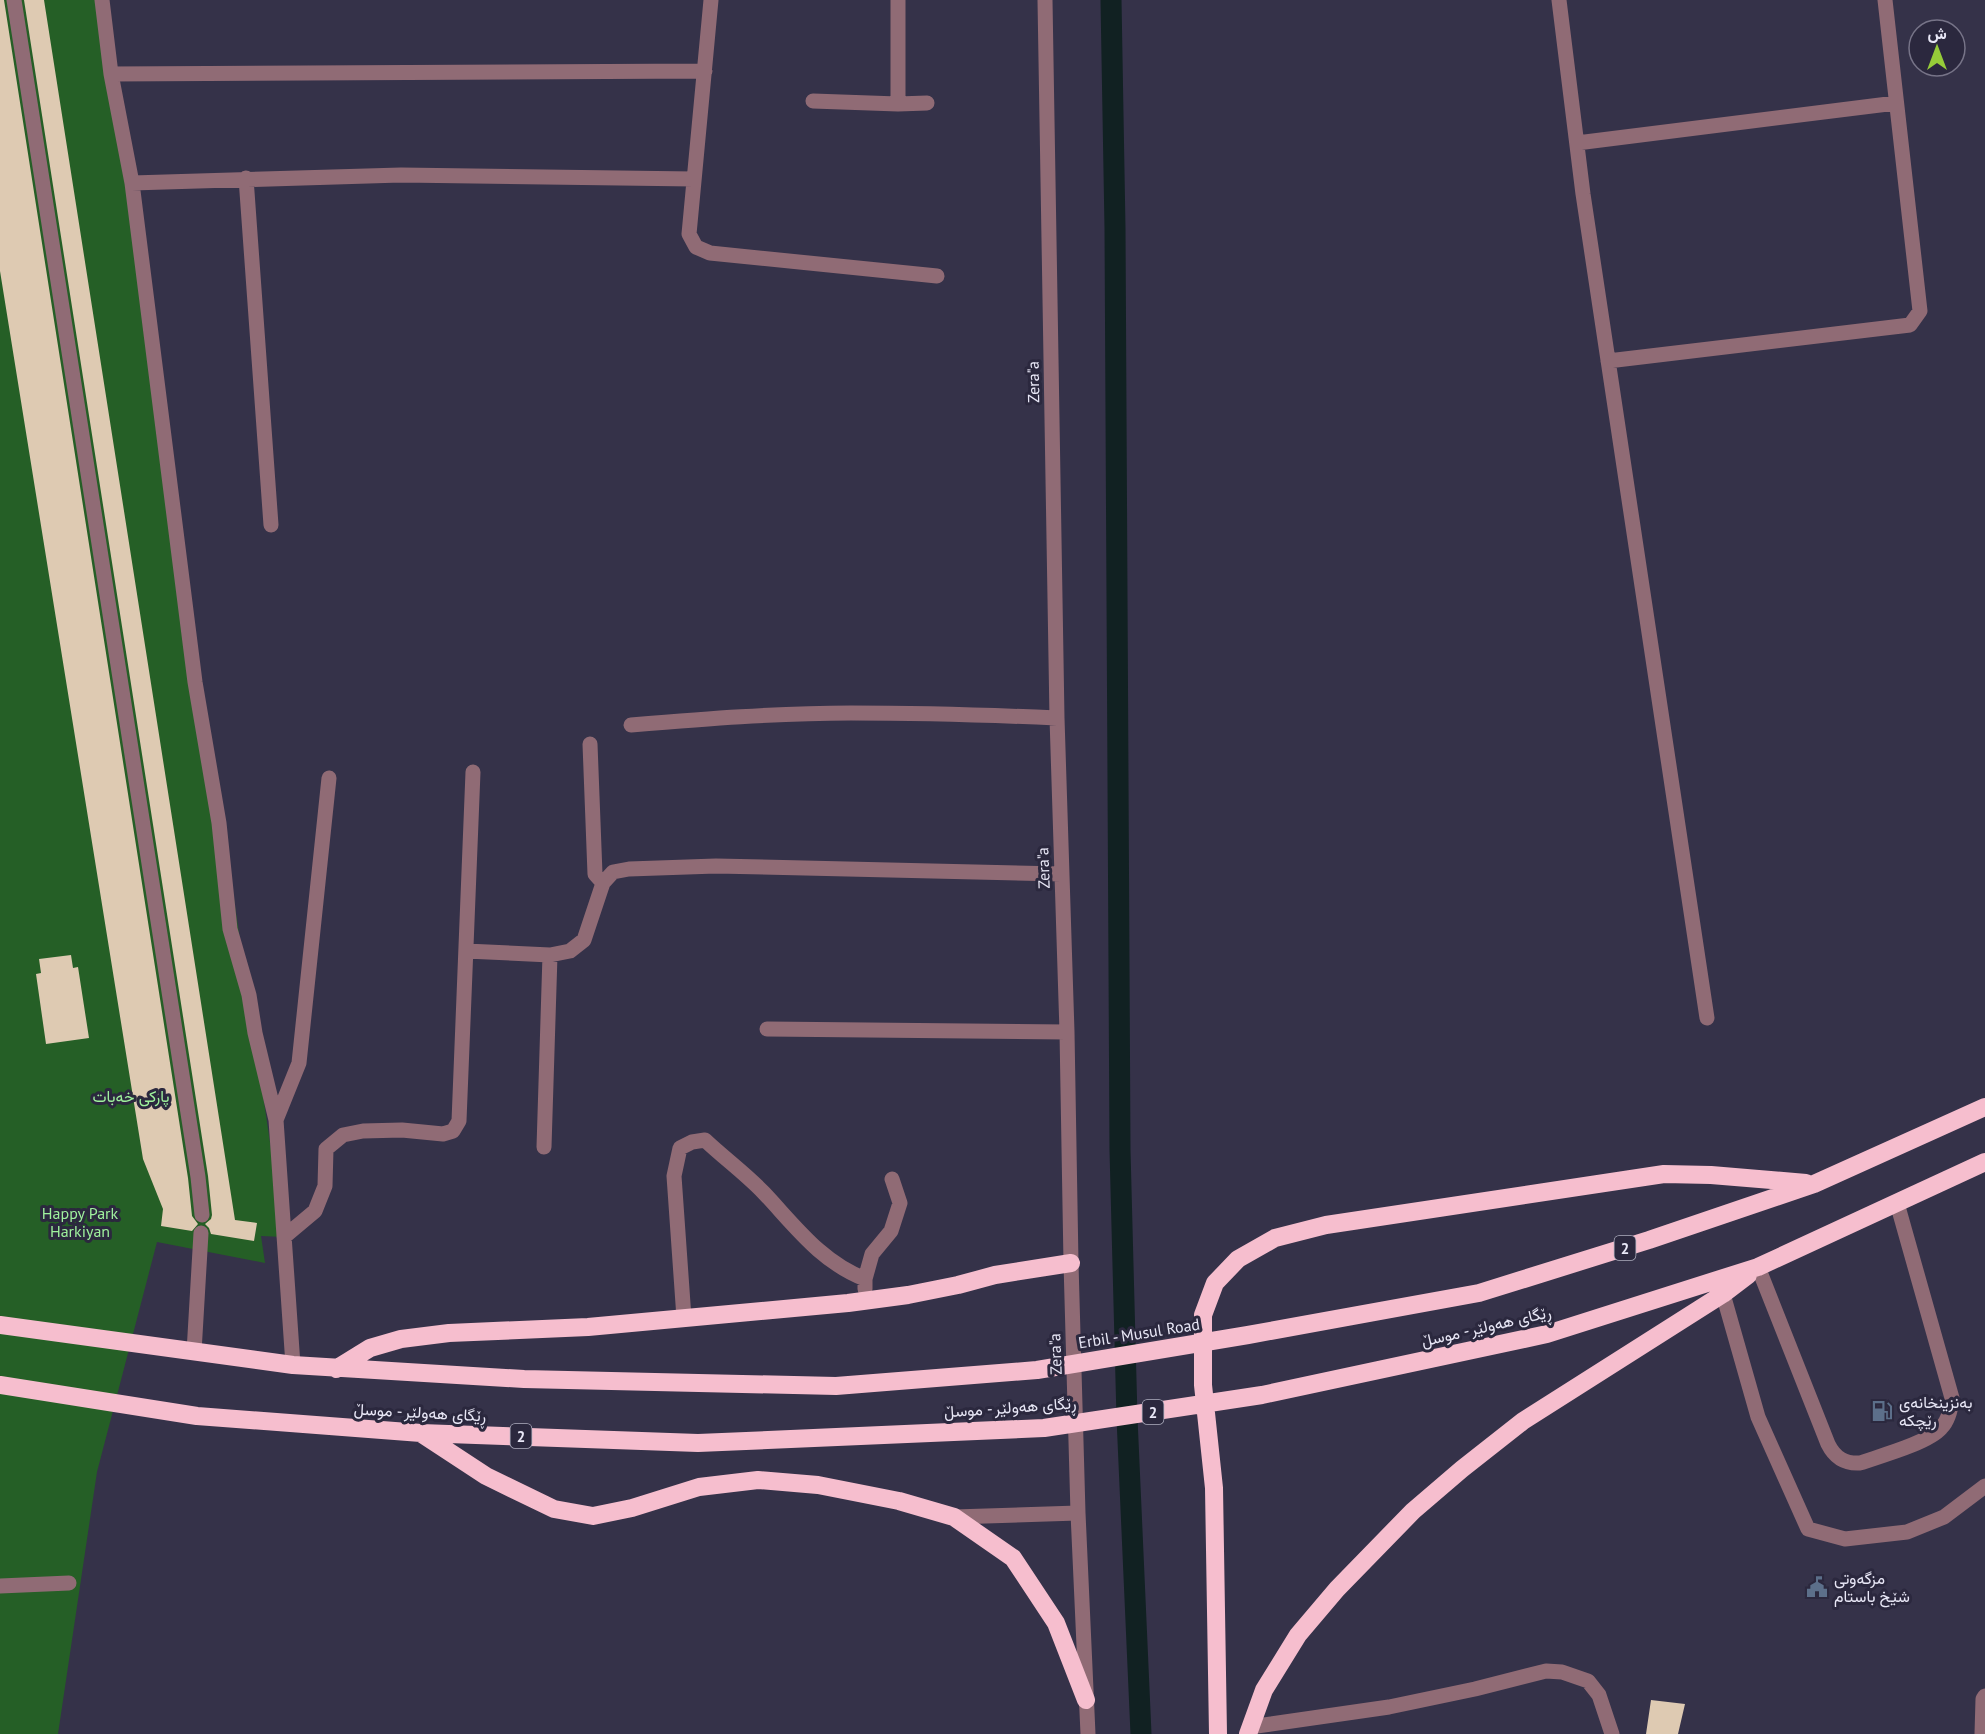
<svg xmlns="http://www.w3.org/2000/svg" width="1985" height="1734" viewBox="0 0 1985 1734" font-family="'PT Sans',Vazirmatn,sans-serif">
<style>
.green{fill:#255f26}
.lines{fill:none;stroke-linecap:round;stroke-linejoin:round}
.canal{stroke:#112122;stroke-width:21}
.building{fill:#decab2}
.minor{stroke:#906b75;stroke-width:15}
.highway{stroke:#f6bece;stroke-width:18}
.labels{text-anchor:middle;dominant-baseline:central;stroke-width:6;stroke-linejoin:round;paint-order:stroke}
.shield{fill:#2b283e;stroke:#afaebf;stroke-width:1.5}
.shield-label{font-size:15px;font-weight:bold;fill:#e8e7f6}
.street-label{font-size:16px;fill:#e8e7f6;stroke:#2b283e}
.park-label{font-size:16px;fill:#9ff29d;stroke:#2b283e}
.poi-label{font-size:16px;fill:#e8e7f6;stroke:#2b283e;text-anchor:start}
</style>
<rect width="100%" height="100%" fill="#353249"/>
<path class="green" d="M0,0H101L284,1237L261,1236L265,1263L157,1242L97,1472L58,1734H0Z"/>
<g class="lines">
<path class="canal" d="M1111,0L1115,228L1120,1150L1127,1418L1141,1734"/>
</g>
<path class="building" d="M0,0H4L188,1178L192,1216L198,1224L192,1231L161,1226L163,1209L143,1159L0,271Z
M24,0H44L235,1220L257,1223L254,1241L211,1234L209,1228L205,1224L211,1219L212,1215L208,1176Z
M71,955L73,968L78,967L89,1038L46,1044L36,974L41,973L39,959Z
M1651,1700L1685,1704L1678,1734H1646Z"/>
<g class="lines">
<path class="minor" d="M14,0L198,1177L202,1215
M102,0L111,74L132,183L195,682L219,823L230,929L249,995L255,1033L276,1120L293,1365
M711,0L689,234L696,247L710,253L937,276
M898,0V104
M1045,0L1057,718L1067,1032L1071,1263L1078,1513L1088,1734
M1559,0L1583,194L1707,1018
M111,74L705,71
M813,101L898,104L927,103
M1577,143L1896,103
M246,178L271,525
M132,183L401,175L694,179
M1608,361L1910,325L1920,311L1885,0
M631,725C704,719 777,713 851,713C920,713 988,715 1057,718
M590,744L595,874L603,883
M466,951L550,955L570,951L584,940L603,883L613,872L629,869L716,866L1061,874
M767,1029L1067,1032
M276,1120L299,1063L329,778
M544,1147L550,955
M284,1237L315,1211L325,1186L326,1149L343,1135L363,1131L402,1130L443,1134L453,1131L459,1121L473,772
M1758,1267L1828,1444C1835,1458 1845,1464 1860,1463C1880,1456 1928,1443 1941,1428C1949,1420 1951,1409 1952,1398L1897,1203
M865,1289V1279L872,1254L891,1231L900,1203L892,1179
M1723,1294L1758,1417L1808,1529L1845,1539L1907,1532L1944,1517L1985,1486
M684,1318L674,1176L680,1148L692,1142L705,1140C724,1158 746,1174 764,1193C795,1226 821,1262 865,1279
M194,1352L201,1233
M954,1517L1078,1513
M0,1586L69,1583
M1250,1727L1389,1707L1475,1689L1546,1671L1562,1672L1588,1681L1599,1695L1612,1734
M1982,1734L1983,1699L1985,1696"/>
<path class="highway" d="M0,1325L293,1365L524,1379L836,1386L1037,1370L1248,1335L1479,1293L1649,1240L1814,1184L1985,1107
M336,1369L370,1348L401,1339L449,1333L588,1327L848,1303L908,1295L958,1285L995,1275L1071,1263
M0,1385L197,1416L421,1433L698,1443L1044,1428L1262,1395L1547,1334L1758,1267L1985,1162
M422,1434L486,1476L554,1509L593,1516L632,1508L699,1487L758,1480L818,1485L899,1501L954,1517L1013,1558L1056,1623L1086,1700
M1218,1734L1214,1488L1203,1385V1315L1215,1283L1238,1259L1275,1238L1326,1225L1664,1174L1711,1175L1806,1183
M1248,1734L1264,1690L1298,1635L1337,1589L1413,1511L1462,1469L1523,1421L1723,1294L1748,1275"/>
</g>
<defs>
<symbol id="fuel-bare" viewBox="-9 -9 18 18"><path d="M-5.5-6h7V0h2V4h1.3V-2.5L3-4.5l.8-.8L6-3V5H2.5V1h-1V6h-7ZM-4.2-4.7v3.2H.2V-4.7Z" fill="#5c6f8a" stroke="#2b283e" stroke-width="2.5" paint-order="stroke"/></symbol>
<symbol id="civic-bare" viewBox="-9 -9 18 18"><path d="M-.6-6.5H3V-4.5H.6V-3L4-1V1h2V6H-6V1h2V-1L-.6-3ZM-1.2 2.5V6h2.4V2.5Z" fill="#5c6f8a" stroke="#2b283e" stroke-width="2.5" paint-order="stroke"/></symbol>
</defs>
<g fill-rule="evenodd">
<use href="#fuel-bare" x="1867" y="1396" width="30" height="30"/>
<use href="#civic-bare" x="1802" y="1572" width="30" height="30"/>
</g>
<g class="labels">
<g class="shield">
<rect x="1614.5" y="1236" width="21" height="24" rx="4.5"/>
<rect x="1142.5" y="1400" width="21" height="24" rx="4.5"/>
<rect x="510.5" y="1424" width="21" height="24" rx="4.5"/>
</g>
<g class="shield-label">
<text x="1625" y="1248">2</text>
<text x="1153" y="1412">2</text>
<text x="521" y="1436">2</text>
</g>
<g class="street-label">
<text transform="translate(1033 382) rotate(-91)">Zera"a</text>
<text transform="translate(1043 868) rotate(-92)">Zera"a</text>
<text transform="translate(1486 1326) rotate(-13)">ڕێگای هەولێر - موسڵ</text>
<text transform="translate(1139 1333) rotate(-9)">Erbil - Musul Road</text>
<text transform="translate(1055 1354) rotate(-92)">Zera"a</text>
<text transform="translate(1010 1407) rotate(-4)">ڕێگای هەولێر - موسڵ</text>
<text transform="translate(420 1412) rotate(3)">ڕێگای هەولێر - موسڵ</text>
</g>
<g class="park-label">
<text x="131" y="1096">پارکی خەبات</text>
<text x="80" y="1213">Happy Park<tspan x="80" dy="18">Harkiyan</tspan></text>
</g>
<g class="poi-label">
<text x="1899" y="1402">بەنزینخانەی<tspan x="1899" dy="18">رێچکە</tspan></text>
<text x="1834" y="1578">مزگەوتی<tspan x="1834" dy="18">شێخ باستام</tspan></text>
</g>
</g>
<g transform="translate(1937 48)"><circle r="28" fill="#2b283e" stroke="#777488" stroke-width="1.5"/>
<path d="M0-4.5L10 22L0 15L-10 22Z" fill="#96cc39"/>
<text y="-9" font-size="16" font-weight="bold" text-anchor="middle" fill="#e8e7f6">ش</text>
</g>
</svg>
